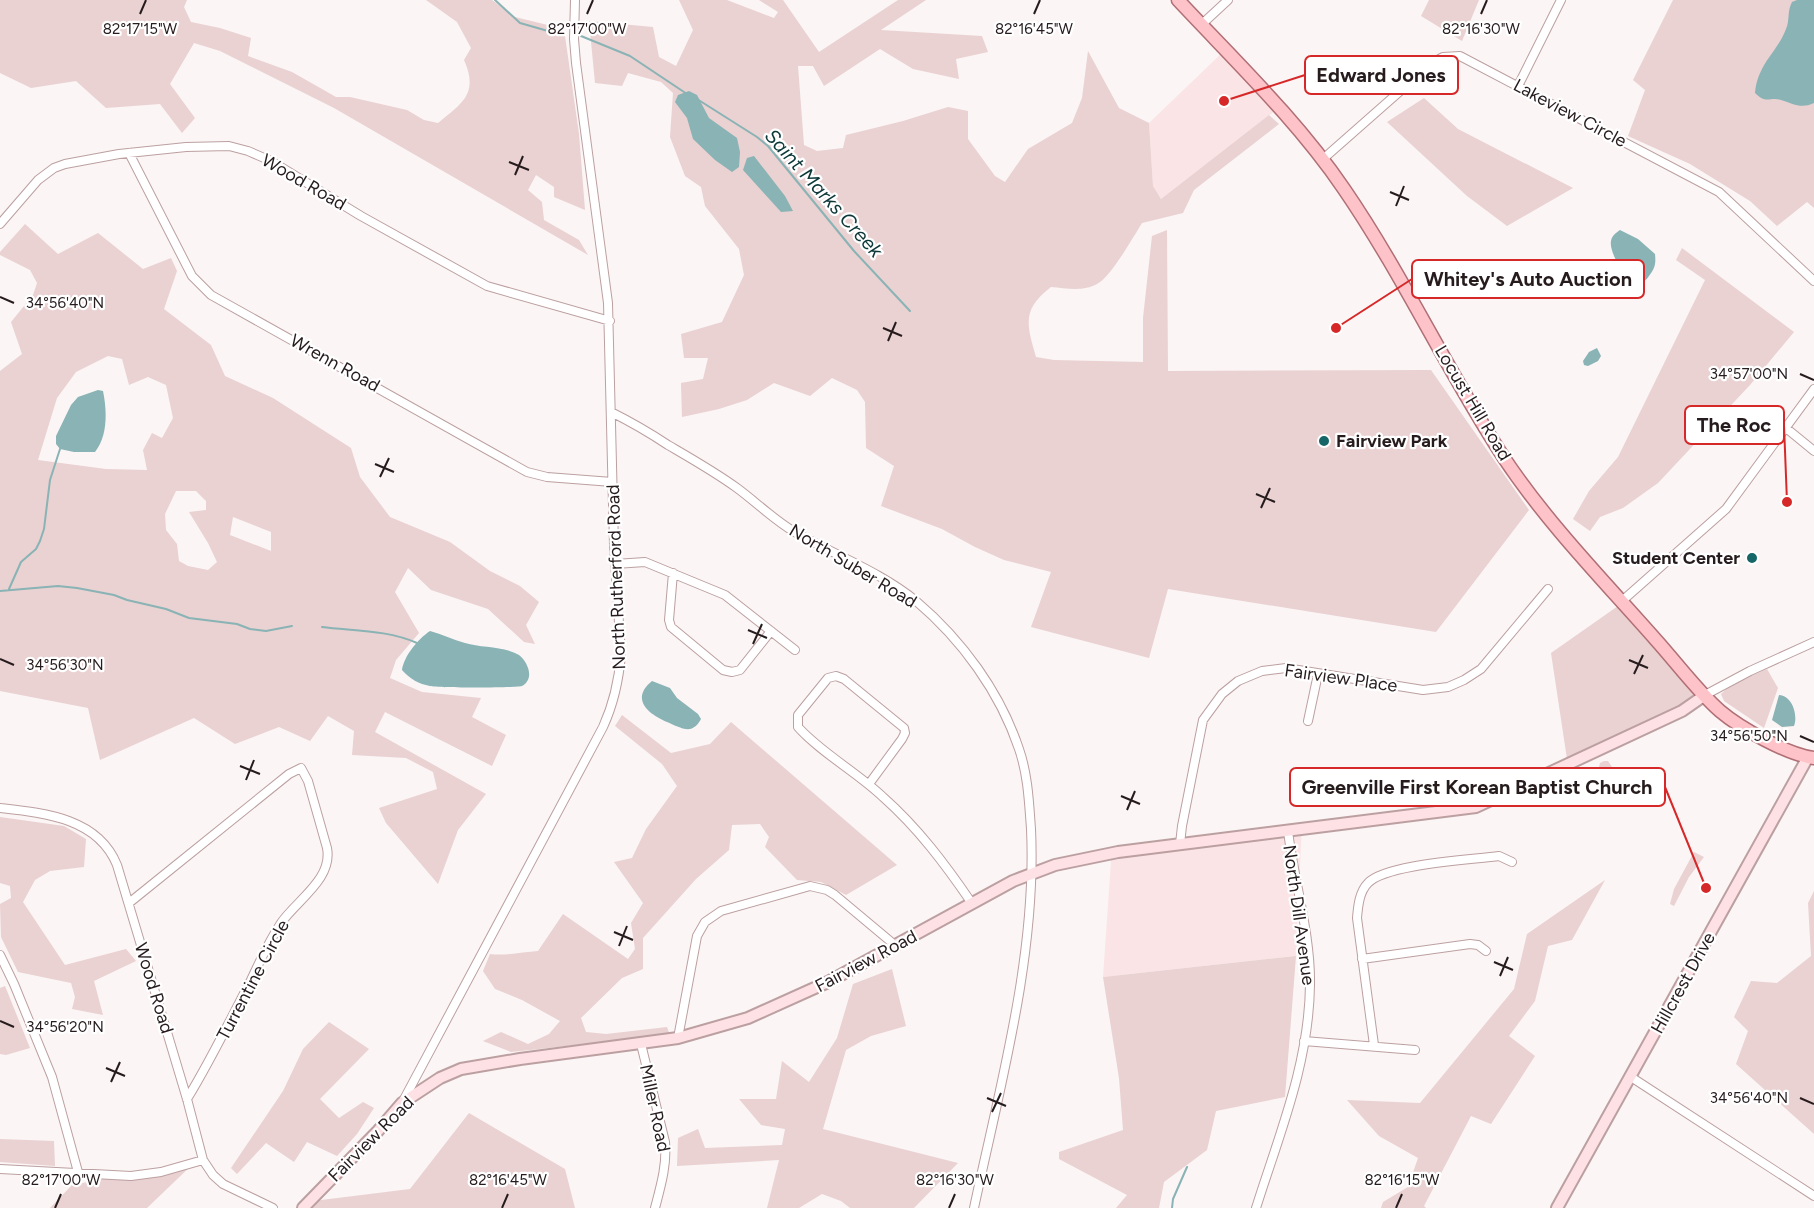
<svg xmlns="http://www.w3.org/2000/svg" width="1814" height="1208" viewBox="0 0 1814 1208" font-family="Figtree,sans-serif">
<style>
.built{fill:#fbe4e5}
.green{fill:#ead1d2;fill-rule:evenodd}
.water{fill:#89b3b4}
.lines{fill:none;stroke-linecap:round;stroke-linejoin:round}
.stream{stroke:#89b3b4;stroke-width:2}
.street-casing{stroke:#bca0a1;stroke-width:10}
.secondary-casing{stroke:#bca0a1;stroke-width:14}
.primary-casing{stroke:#b06f75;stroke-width:15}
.street{stroke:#fff;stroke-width:8}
.secondary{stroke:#fee1e4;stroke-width:10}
.primary{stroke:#fdc3c8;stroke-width:12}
.ticks{fill:none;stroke:#261c1d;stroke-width:2}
.poi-dot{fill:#166567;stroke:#fff;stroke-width:2}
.labels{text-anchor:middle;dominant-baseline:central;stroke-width:4.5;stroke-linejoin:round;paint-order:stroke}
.street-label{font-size:18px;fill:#261c1d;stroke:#fff}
.poi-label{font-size:18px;font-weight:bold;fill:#261c1d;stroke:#fff;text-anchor:start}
.water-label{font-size:20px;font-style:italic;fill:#0d3738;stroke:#fff}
.ticks-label{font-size:15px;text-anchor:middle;fill:#261c1d;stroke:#fff;stroke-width:4.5;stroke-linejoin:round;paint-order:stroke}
.leader{fill:none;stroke:#d62828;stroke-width:2}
.callout-dot{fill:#d62828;stroke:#fff;stroke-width:2}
.callout{fill:#fff;stroke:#d62828;stroke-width:2}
.callout-label{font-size:20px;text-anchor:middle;font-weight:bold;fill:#261c1d}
</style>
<rect width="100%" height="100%" fill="#fbf5f5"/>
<path class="built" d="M1223,52L1276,110L1161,199L1153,186L1149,123Z
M1302,822L1296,956L1103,977L1112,847Z"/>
<path class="green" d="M0,0H187L184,7L191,22L220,28L251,38L248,56L292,72L336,97H350L407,110L424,120L438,123C462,103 479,94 464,60L471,48L457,22L426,0H492L515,17L564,29L579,134L585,210L554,197V187L536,175L528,190L542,202L544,220L579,240L588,255L334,108L220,51L194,43L170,84L195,118L182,133L160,104L106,108L76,81L31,88L0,73Z
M679,0H727L774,18L778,12L759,0H783L819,52L898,0H926L881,30L982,36L988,52L956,59L959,79L913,69L880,49L824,86L813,66H798L804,145L817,151L843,148L846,135L903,121L948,107L968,111V139L995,176L1005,182L1028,149L1072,123L1082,98L1088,51L1119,108L1149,123L1153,186L1161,199L1269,115L1279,124L1194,190L1183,213L1142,223C1134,236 1110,278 1097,284C1083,292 1066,288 1051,287C1021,310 1027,325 1036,357L1054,360L1143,362V318L1152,236L1167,230L1168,371L1431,370L1529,510L1436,632L1168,589L1149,658L1031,627L1051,572L1004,560L975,547L942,529L881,506L894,466L866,448L865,402L857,390L832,378L810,396L774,383L747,400L719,409L682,417L681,383L703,379L708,358H684L681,334L722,322L744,275L739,249L705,206L701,187L685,176L670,137L673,93L661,82L628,73L622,86L595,83L589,21L653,27L659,57L676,66L693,30Z
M1429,0H1479L1462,41L1421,16Z
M1673,0H1814V208L1807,202L1777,226L1750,201L1690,164L1628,136L1645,90L1633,80Z
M1424,98L1458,129L1573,188L1507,226L1467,196L1387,122Z
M25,224L58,254L98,233L143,269L171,258L177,271L164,309L211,345L225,376L273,398L351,448L360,477L390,517L450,542L490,571L520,586L539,602L526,625L535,644L524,642L488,609L431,590L408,568L395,592L419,633L396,660L390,678L422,692L481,698L472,717L506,735L492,766L385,712L375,732L486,794L458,830L438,884L386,823L379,808L437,789L433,772L406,758L352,755L354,731L328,716L310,741L279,727L235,744L194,718L100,760L88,708L0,691V371L22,354L11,322L33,295L37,283L30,270L0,255V252ZM108,356L122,359L129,385L148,377L166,385L173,418L162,438L152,433L143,450L147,470L106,469L38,460L57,398L76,372ZM176,491H196L206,501V510L189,512L208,543L217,562L208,570L188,566L179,561L177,544L166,530L165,514ZM233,517L271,532V551L230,535Z
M1682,248L1794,332L1750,385L1658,483L1623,508L1600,517L1590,531L1573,519L1589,491L1618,457L1705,280L1676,260Z
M1618,606L1693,687V696L1687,703L1567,759L1551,653Z
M1767,669L1778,688L1764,728L1724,701L1721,694L1732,684Z
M622,715L671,753L710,744L731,722L897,865L846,895L821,882L797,880L765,847L769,837L760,824L732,825L729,850L696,879L643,938V969L622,978L581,1018L586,1032L606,1034L667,1027L670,1035L511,1052L483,1041L501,1032L528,1044L549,1034L560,1021L522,1000L495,989L483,971L490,954C506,956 522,952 538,951L563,914L628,959L635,949L631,923L643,903L614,862L632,858L646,829L677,786L662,764L615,726Z
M1604,761H1608L1612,767L1608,776L1602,774L1599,767L1600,763Z
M0,817L64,826L86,839L84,867L50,871L35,880L23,902L65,965L126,949L136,961L94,981L103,1015L72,1009L75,997L71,983L18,972L1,937L0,904L11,898L10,886L0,883Z
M1694,852L1704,857L1689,877L1674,906L1670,904L1674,889Z
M1605,880L1572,940L1548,946L1535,1001L1509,1036L1535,1056L1491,1124L1471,1116L1424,1206L1426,1208H1381L1383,1202L1408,1187L1418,1158L1379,1136L1347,1100L1420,1103L1514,989L1527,934Z
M1814,891V1134L1736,1064L1748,1031L1734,1017L1751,981L1777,983L1811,956L1808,903Z
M1296,956L1285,1097L1216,1111L1207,1150L1164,1182L1159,1208H1116L1127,1195L1059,1159V1152L1123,1130L1119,1078L1103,977Z
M892,969L906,1026L871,1036L846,1050L823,1129L958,1163L914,1208H850L841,1201L822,1194L799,1208H767L779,1160L677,1166L678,1138L698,1129L705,1148L782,1145L785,1129L761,1125L739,1099H776L782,1061L809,1082L837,1038L853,984Z
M5,986L30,1048L6,1055L0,1054V988Z
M329,1022L369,1049L320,1099L339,1118L363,1102L374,1108L357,1134L337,1156L307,1142L294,1162L266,1143L237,1174L231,1168L283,1091L303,1049Z
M469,1113L565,1169L575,1208H306L313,1201L410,1189Z
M0,1139L54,1141L55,1166L0,1162Z
M195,1162L147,1208H50L72,1185Z"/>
<path class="water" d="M1797,0H1814V103C1801,109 1794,104 1781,100C1770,96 1767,105 1755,93C1758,63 1777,53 1786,29C1790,20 1787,11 1792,2Z
M689,91L697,95L709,118L737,138L740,152L739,167L732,172L715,160L693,139L687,118L675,102L678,95Z
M754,156L785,196L793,211L781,212L743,170L747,158Z
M1620,230L1638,239L1655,254C1656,264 1655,268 1649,276C1636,298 1608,255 1611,241C1612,235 1616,233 1620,230Z
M1597,348L1601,356L1598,361L1588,366L1584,365L1583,361L1589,352Z
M98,390L103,391C107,410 108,436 95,452H74L60,449L56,444V436L71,405L78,397Z
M430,631C442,634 453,640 465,643C481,648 504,646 519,655C528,662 535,679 522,686C517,688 438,688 430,686C419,684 410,679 402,670C404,656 418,639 430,631Z
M652,681L670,688L677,698L698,714L701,719C699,723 695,728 690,729C683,730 674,725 667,722C648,714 630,699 652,681Z
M1779,695C1793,696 1798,716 1794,726L1782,727L1772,720Z"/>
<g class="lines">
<path class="stream" d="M495,0L520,23L562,35
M581,36L630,56L687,94
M697,99L757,137L768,146L854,251L910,311
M9,589L21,562L36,549L40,541L44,529L50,480L60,449
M0,591L58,586L77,588L114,595L127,600L166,609L189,618L237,624L250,629L266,631L292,626
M322,627C354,631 388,630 417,643
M1172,1208L1173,1199L1187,1167"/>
<defs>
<path id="street" d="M1201,25L1228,0
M1518,86L1561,0
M129,153L192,276L211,295L527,472L547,477L612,482
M1323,159L1432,63L1443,57L1460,56L1719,192L1814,281
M0,224L38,180L54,168L65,164L119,154L186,147L229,146L248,151L271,161L361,216L487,286L610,321
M611,412C631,422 650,433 668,445C692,459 715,472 737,488C756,502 773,519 793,531C832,554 881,572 916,601C962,640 1000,692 1019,749C1028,775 1029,802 1031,829C1037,954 1000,1086 974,1208
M1786,428L1814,451
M615,564L645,562L725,595L795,650
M673,573L669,620L671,627L723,670L732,672L740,670L771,631
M1622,601L1726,509L1814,389
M1705,695L1750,671L1814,642
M1308,721L1318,674
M869,784L902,739L905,733L904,728L844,679L836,676L828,678L798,715V727C820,752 858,773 883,797C918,828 945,864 971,902
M0,808C45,813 98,818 117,865L187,1099L203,1160L213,1175L223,1184L273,1208
M1180,844L1182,826L1203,720L1222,694L1238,681L1262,671L1286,668L1423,690L1448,687L1464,680L1481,669L1548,589
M129,903L289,774L301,768L308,781L327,848C333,879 297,900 281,923C269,941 260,961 251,980C230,1020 211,1060 187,1099
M0,955L14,984L52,1077L78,1172
M1362,959L1470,944L1478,945L1486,951
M678,1038L697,936L705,922L721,911L810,886L827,890L835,895L896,946
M1304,1041L1415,1050
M641,1044L665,1142C667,1165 661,1185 655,1208
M1374,1045L1357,918C1358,907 1359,892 1368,883C1386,864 1470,860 1499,856L1512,862
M1631,1077L1814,1196
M402,1103L603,727C614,703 619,680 621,654L614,545L608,303L576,63L574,39L575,0
M0,1169L131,1176L161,1172L203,1160
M1256,1208C1279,1135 1309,1064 1310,985C1311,935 1294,881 1288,831"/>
<path id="secondary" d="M303,1208L377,1132L402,1103L440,1078L461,1069L520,1059L678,1038L748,1018L828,982L1013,881L1055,865L1118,852L1476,807L1682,711L1705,695
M1557,1208L1808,757"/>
<path id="primary" d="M1178,0C1235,61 1297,120 1344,189C1403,275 1447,371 1504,458C1548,524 1604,581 1656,640C1675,661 1699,693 1720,711C1740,728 1788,755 1814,758"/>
</defs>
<use href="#street" class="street-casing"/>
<use href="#secondary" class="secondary-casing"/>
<use href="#primary" class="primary-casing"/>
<use href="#street" class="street"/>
<use href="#secondary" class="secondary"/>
<use href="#primary" class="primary"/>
</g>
<path class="ticks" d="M140,14L146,0M587,14L593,0M1034,14L1040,0M1481,14L1487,0M509,162L529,170M515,175L523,156M1390,192L1409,200M1396,206L1404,186M0,297L14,303M883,328L902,336M888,341L896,322M1800,374L1814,380M375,464L394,472M380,477L389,458M1256,494L1275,502M1261,508L1270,488M748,630L767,638M753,644L762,624M0,659L14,665M1629,660L1648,668M1634,674L1643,655M1800,736L1814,742M240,766L260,774M246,780L254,760M1121,796L1140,804M1127,810L1135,791M614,932L633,940M619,946L627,926M1494,962L1513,970M1500,976L1508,957M0,1021L14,1027M106,1068L125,1076M111,1082L120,1062M987,1098L1006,1106M1800,1098L1814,1104M992,1112L1001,1093M55,1208L61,1194M502,1208L508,1194M949,1208L955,1194M1396,1208L1402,1194"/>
<g class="poi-dot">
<circle cx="1324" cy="441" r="6"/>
<circle cx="1752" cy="558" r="6"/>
</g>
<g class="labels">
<g class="street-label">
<text transform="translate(1570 113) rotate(28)">Lakeview Circle</text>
<text transform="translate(304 182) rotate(30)">Wood Road</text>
<text transform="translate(335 363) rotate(29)">Wrenn Road</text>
<text transform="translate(1473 403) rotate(59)">Locust Hill Road</text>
<text transform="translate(853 566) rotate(31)">North Suber Road</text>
<text transform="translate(616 577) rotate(-92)">North Rutherford Road</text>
<text transform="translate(1341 678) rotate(8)">Fairview Place</text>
<text transform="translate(1299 915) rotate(82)">North Dill Avenue</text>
<text transform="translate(866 961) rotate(-28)">Fairview Road</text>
<text transform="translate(253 980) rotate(-62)">Turrentine Circle</text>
<text transform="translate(1683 983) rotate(-61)">Hillcrest Drive</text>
<text transform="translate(154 988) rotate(73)">Wood Road</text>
<text transform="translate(655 1108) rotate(78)">Miller Road</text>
<text transform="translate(371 1139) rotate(-45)">Fairview Road</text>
</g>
<g class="poi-label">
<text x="1336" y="441">Fairview Park</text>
<text x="1740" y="558" text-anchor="end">Student Center</text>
</g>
<g class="water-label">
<text transform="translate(824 193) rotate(48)">Saint Marks Creek</text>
</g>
</g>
<g class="ticks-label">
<text x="140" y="34">82°17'15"W</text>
<text x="1034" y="34">82°16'45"W</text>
<text x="1481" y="34">82°16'30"W</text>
<text x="587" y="34">82°17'00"W</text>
<text x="65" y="308">34°56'40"N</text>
<text x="1749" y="379">34°57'00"N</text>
<text x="65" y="670">34°56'30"N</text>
<text x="1749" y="741">34°56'50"N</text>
<text x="65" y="1032">34°56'20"N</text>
<text x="1749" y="1103">34°56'40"N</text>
<text x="61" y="1185">82°17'00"W</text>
<text x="508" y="1185">82°16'45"W</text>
<text x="955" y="1185">82°16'30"W</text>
<text x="1402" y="1185">82°16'15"W</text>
</g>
<path class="leader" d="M1224 101L1305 75M1336 328L1412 279M1787 502L1784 425M1706 888L1665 787"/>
<g class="callout-dot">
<circle cx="1224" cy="101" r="6"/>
<circle cx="1336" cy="328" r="6"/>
<circle cx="1787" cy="502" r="6"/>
<circle cx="1706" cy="888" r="6"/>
</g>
<g class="callout">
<rect x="1305" y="56" width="153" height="38" rx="6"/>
<rect x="1412" y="260" width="232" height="38" rx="6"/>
<rect x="1685" y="406" width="99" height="38" rx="6"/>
<rect x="1290" y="768" width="375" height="38" rx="6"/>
</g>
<g class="callout-label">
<text x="1381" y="82">Edward Jones</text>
<text x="1528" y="286">Whitey's Auto Auction</text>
<text x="1734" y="432">The Roc</text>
<text x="1477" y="794">Greenville First Korean Baptist Church</text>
</g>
</svg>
